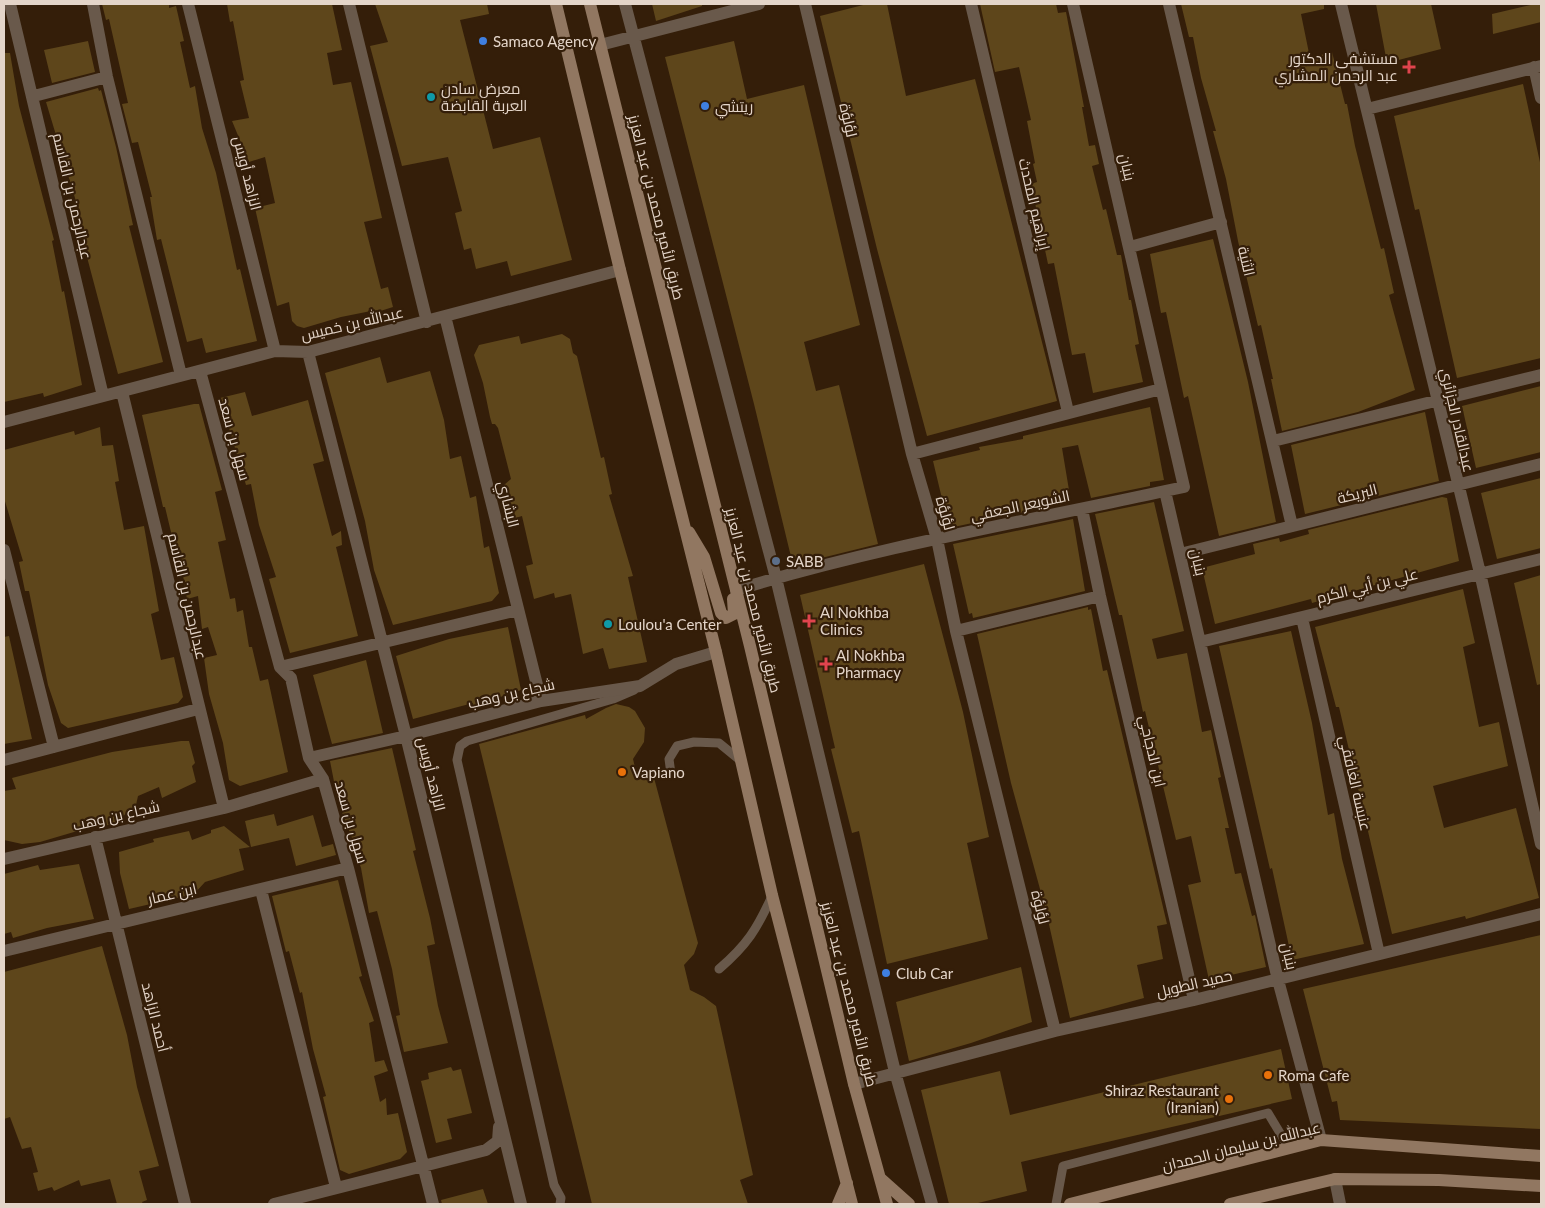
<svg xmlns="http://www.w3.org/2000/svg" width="1545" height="1208" viewBox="0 0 1545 1208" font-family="Lato,Cairo,sans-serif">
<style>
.building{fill:#5e461b}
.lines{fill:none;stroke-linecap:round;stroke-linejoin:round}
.lane{stroke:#69594b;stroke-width:9}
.street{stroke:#69594b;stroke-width:12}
.secondary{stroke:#917761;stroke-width:12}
.shop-dot{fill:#3f7fe0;stroke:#341e09;stroke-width:2}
.health-dot{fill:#e0444e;stroke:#341e09;stroke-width:2}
.culture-dot{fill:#0f9aa8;stroke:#341e09;stroke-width:2}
.service-dot{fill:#5c6f8a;stroke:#341e09;stroke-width:2}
.food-dot{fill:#e8710a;stroke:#341e09;stroke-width:2}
.labels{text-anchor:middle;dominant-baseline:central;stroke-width:4.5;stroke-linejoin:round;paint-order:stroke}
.poi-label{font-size:15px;fill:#e4d5c9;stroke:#341e09;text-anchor:start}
.street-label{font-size:15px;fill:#e4d5c9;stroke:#341e09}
</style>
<rect width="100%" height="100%" fill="#341e09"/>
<path class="building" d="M102,4H169V8L176,6L184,41L180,42L190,88L195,86L202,128L216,173L237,270L240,269L257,341L206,353L202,338L187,342L161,239L157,240L150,197H152L138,142L132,143L122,104L128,103L109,19L106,20Z
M227,4H332L342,50L327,53L333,85L351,82L382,218L364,222L381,289L388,287L393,307L371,314V311L341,317L304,328L297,326L292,321L289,302L277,306L255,208L275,203L265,157L249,162L232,121L249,118L240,81L244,80L233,21L230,22Z
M375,4H487L489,14L460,20L493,149L540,137L572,260L511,276L507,261L476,269L471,248L464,250L455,213L462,211L448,157L402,166L370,46L388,42Z
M652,4H702V6L656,21Z
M867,4H887L906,96L975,79L1057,401L927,436L877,249L820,16Z
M980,4H1056L1058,13L1066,12L1084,107H1082L1089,146L1095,145L1099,164L1092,166L1103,210L1106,209L1117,255H1121L1129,300H1131L1139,344L1135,345L1143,382L1093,393L1085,353L1072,355L1054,263L1048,264L1031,184L1037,182L1033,164L1035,163L1027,121L1031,120L1019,67L995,72Z
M1181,4H1324V9L1301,14L1310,58L1332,52L1345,104H1347L1355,146L1381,249L1384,248L1394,293L1389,295L1415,390L1358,412L1282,431L1271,379H1273L1261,325L1258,326L1238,241L1226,179L1213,131H1216L1201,78L1193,37H1189Z
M1376,4H1431L1441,49L1387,63Z
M1535,4H1541V22L1493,34L1492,14Z
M88,41L95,72L52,83L44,50Z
M734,41L747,99L804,85L860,325L804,342L816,391L839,385L878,544L793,565L754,404L665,57Z
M4,53H10L19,106L54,240L52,241L62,292L64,291L82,385L44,397L43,393L4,402Z
M1523,84L1541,167V358L1457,378L1419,209L1415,210L1394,116Z
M98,88L99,91L101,90L116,147L133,225L129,226L163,362L118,374L83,242L75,198L46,102Z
M1213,239L1248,382L1276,522L1219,536L1188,396L1184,398L1166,312L1161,313L1150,254Z
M562,334L570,339L573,353L577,356L601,458L604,457L612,494L609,495L633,576L628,577L647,662L609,669L603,648L583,654L571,594L555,598L554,593L534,599L526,566L533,564L522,516L512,519L504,485L511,479L498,428L495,424H492L490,417L483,383L474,355L479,345L519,336L521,344Z
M380,357L387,383L430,371L444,420L450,459L461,456L470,498L476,496L484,548L489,546L499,593L492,601L393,625L374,570L365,521L325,373Z
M1541,386V452L1476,468L1462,406Z
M245,392L252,416L308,400L324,461L313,464L332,536L341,531L342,545L336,547L358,636L290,653L269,579L276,577L259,525L251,484L246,485L220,398Z
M194,404H199L222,490L215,492L226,540L218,542L230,599L235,598L237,612L243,610L249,647H252L260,681L268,679L288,772L240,786L229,780L223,743L209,694L204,658L217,655L208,627L202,629L198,596L187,599L179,552L176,553L165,507H163L142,415Z
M1150,407L1164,480L1150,482V486L1091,498L1078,445L1062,448L1071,502L949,528L933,461L980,450L979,447L1023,439V436Z
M1425,412L1439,481L1305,514L1291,445Z
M100,427L102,446L113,445L119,481L115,482L124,530L144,526L159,611L151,614L161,660L174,657L183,697L178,703L68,728L61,723L48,685L29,591H25L19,562L23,561L4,498V450L74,431L75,435Z
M1541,478V548L1497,559L1481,493Z
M1442,497L1447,498L1459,561L1312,603L1311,599L1215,624L1202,568L1255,554L1253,544L1279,538L1280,542L1309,534L1308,530Z
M1154,502L1184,631L1152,639L1157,659L1187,653L1202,732L1211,730L1221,777L1218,778L1229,828H1225L1235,874L1241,873L1252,916L1255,915L1266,967L1209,980L1188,885L1201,882L1191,836L1176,840L1145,711L1143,712L1122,615H1119L1095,514Z
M1073,519L1085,591L973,618L972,613L969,614L953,544Z
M924,564L963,712L989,837L967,843L988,939L887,964L859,831L852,833L831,749L835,748L800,595Z
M1541,575V684L1537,685L1514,583Z
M1463,589L1475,643L1463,647L1479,727L1499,722L1508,766L1433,786L1444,828L1516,808L1539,898L1466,919L1465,916L1392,934L1339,707H1336L1315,627Z
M1088,607V610L1091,609L1103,671L1107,670L1167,924L1157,926L1163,959L1137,965L1144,998L1070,1018L1046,911L1011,783L977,634Z
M508,627L521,690L473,706V703L413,719L396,656L449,639Z
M1291,631L1312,723L1328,815L1334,813L1342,859L1364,944L1292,960L1272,868L1270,869L1219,646Z
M9,636L32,739L4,744V637Z
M366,660L383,733L332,744L313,675Z
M616,704L629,707L635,711L645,728L644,742L633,759L638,780L653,774L694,928L698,943L694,954L684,965L690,990L704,997L716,1006L753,1175L740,1180L748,1204H592L479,744L585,715L586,719L606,708Z
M181,741H189L195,763L192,766L196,782L162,798L159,787L138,796L136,805L126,813L118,823L74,832L40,842L22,844L4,840V791L16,789L12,778L112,752Z
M392,748L416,850L413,851L430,918L435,944L427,946L438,1006L448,1043L404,1052L396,1016L400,1015L392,969L377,911L369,913L361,868L355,850L352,851L348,839L352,838L338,802L330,761Z
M274,814L277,826L313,815L322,847L333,844L336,855L296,866L289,838L251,847L245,821Z
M224,826L250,847L239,849L244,870L205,882L194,894L129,909L120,873L119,852L154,842L153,839L189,831L192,840L211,833V830Z
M79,864L94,919L47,928L13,938L11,932L4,934V874L38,865L40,870Z
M338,880L362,976L359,977L374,1021L369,1023L375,1062L384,1060L388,1071L374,1076L380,1102L386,1098L387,1115L398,1113L407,1152L400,1159L349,1174L340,1170L323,1097L326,1096L313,1049L302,992L300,993L289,951L286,952L272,896Z
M1541,935V1129L1340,1120L1337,1101L1332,1102L1303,989Z
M102,946L127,1035L137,1087L159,1166L139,1171L147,1200L142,1202L143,1204H117L110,1179L81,1186L79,1180L54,1191L52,1187L38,1191L33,1173L38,1172L31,1147L22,1149L10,1117L4,1119V972Z
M1021,967L1032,1022L971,1043L909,1061L896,1002Z
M1281,1049L1292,1099L1021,1162L1027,1191L974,1204H949L921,1090L1000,1071L1010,1115Z
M451,1067L453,1071L461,1069L472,1113L447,1119L452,1139L436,1143L421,1081L429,1079L428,1073Z
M483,1189L488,1204H442L441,1200Z"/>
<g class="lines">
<path class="lane" d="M671,774L669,759L677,746L694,742L719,743L741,761
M719,969C747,945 757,929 772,896
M560,1204L561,1198L554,1185L457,760L460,746L467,741L613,699L634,690
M1056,1204L1063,1166L1268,1113L1289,1148"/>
<path class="street" d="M10,4L103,396
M93,4L107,77L181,375
M188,4L275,351
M349,4L427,322
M625,4L776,578L895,1072L932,1204
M805,4L912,454L937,539L956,631L1055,1031
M971,4L1068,412
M1073,4L1184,487L1165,491L1278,980L1321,1140
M1169,4L1292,526
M1341,4L1480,573L1541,844
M600,45L759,4
M1534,67L1541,98
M34,96L107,77
M1367,109L1541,66
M1130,247L1221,222
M445,316L541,701
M308,352L406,736L521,1204
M200,371L280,667L291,678L309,758L323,779L348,868L433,1204
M122,392L224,808
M4,422L275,351L308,352L620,270
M1273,441L1541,375
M912,454L1161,389
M1082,509L1100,596L1194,1000
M4,550L54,747
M1180,554L1541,464
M736,590C876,547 1022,522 1165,491
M1302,618L1379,954
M956,631L1100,596
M1200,642L1541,559
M280,667L518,610
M309,758L406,736L541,701L640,686L676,664L716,652
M4,760L198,709
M95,837L185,1204
M4,859L224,808L323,779
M261,890L336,1187
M4,951L348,868
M854,1084L1055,1031L1194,1000L1541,914
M1335,1179L1340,1204
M274,1204L486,1150L498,1141L499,1127"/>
<path class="secondary" d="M556,4L620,270L716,652L772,895L852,1204
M590,4L750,646L854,1084L887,1204
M689,532L704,557L721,613L726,618L734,614L733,599
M881,1179L909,1204
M838,1204L847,1183
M1070,1204L1321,1140L1541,1156
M1230,1204L1335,1179L1439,1180L1541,1186"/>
</g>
<g class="shop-dot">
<circle cx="483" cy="41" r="5"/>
<circle cx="705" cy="106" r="5"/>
<circle cx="886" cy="973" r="5"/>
</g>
<g class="health-dot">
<path d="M1406.5 59.5h5v5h5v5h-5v5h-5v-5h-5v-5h5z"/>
<path d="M806.5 613.5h5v5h5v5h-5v5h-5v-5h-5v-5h5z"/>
<path d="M823.5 656.5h5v5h5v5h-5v5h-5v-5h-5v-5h5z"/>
</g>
<g class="culture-dot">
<circle cx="431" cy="97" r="5"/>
<circle cx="608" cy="624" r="5"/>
</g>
<circle class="service-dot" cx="776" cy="561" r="5"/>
<g class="food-dot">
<circle cx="622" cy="772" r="5"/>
<circle cx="1268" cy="1075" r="5"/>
<circle cx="1229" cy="1099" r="5"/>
</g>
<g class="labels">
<g class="poi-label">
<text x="493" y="41">Samaco Agency</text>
<text x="1398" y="58" text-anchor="end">مستشفى الدكتور<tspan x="1398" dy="17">عبد الرحمن المشاري</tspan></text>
<text x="441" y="88">معرض سادن<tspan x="441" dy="17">العربة القابضة</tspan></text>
<text x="715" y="106">ريتشي</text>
<text x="786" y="561">SABB</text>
<text x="820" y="612">Al Nokhba<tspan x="820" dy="17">Clinics</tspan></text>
<text x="618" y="624">Loulou'a Center</text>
<text x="836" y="655">Al Nokhba<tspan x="836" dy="17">Pharmacy</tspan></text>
<text x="632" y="772">Vapiano</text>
<text x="896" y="973">Club Car</text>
<text x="1278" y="1075">Roma Cafe</text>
<text x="1219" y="1090" text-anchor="end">Shiraz Restaurant<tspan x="1219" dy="17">(Iranian)</tspan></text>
</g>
<g class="street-label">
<text transform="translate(849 120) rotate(77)">لؤلؤة</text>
<text transform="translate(1128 167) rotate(77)">بنبان</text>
<text transform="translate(248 173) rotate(76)">الزاهد أويس</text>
<text transform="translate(73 196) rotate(77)">عبدالرحمن بن القاسم</text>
<text transform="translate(1035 204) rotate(77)">إبراهيم المحدث</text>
<text transform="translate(657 207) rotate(76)">طريق الأمير محمد بن عبد العزيز</text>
<text transform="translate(1247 261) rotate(77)">الثنية</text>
<text transform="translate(352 323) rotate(-13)">عبدالله بن خميس</text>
<text transform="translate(1458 420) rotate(77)">عبدالقادر الجزائري</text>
<text transform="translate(235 439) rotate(75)">سهل بن سعد</text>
<text transform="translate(1357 493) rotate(-14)">البريكة</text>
<text transform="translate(509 504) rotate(76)">البشاري</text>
<text transform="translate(1020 505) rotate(-12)">الشويعر الجعفي</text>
<text transform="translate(946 513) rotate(74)">لؤلؤة</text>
<text transform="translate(1199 562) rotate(77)">بنبان</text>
<text transform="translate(1367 585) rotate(-14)">علي بن أبي الكرم</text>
<text transform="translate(188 596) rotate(77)">عبدالرحمن بن القاسم</text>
<text transform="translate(754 600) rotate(76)">طريق الأمير محمد بن عبد العزيز</text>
<text transform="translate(511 693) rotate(-13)">شجاع بن وهب</text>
<text transform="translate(1153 751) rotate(77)">ابن الدجاجي</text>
<text transform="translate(432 774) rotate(76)">الزاهد أويس</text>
<text transform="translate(1356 783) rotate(77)">عنبسة الغافقي</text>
<text transform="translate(116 815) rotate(-13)">شجاع بن وهب</text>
<text transform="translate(352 822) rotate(74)">سهل بن سعد</text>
<text transform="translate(172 893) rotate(-13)">ابن عمار</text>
<text transform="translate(1041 907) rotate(76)">لؤلؤة</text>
<text transform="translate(1290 956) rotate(77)">بنبان</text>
<text transform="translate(1194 983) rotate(-13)">حميد الطويل</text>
<text transform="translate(850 994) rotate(76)">طريق الأمير محمد بن عبد العزيز</text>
<text transform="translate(156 1017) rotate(76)">أحمد الزاهد</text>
<text transform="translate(1241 1146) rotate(-14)">عبدالله بن سليمان الحمدان</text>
</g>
</g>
<rect width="1545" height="1208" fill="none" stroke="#e4d5c9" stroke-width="10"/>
</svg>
